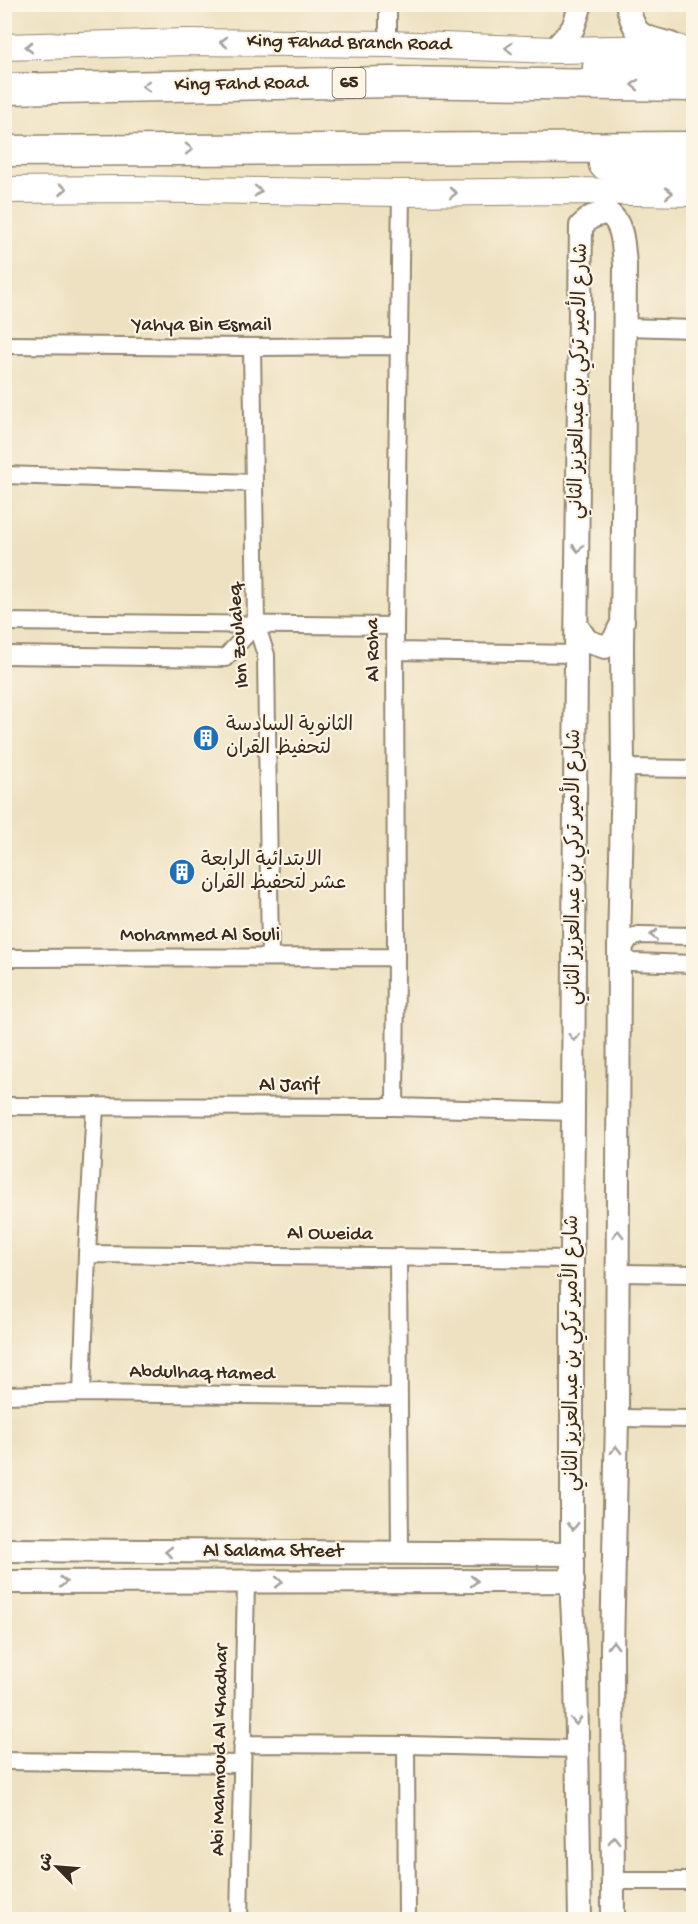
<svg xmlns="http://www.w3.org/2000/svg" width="698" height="1924" viewBox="0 0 698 1924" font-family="'Gochi Hand','Playpen Sans Arabic',sans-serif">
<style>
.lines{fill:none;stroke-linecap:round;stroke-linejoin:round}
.street-casing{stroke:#948670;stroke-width:20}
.secondary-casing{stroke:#948670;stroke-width:26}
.primary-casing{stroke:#948670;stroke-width:28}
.highway-casing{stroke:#948670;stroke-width:33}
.street{stroke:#fff;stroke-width:16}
.secondary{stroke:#fff;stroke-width:22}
.primary{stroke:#fff;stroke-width:26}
.highway{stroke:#fff;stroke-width:30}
.oneway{stroke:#a79f9a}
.labels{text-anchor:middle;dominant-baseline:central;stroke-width:4.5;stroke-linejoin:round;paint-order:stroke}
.shield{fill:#fcf5e5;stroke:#75675a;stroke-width:1.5}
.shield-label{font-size:18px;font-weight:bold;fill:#3b2a1e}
.street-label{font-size:20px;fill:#3b2a1e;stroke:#fcf5e5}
.poi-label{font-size:20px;fill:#3b2a1e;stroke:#fcf5e5;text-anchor:start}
</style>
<rect width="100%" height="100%" fill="#fcf5e5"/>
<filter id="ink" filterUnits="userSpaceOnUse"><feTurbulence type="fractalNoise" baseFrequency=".0167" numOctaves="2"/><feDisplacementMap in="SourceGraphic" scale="12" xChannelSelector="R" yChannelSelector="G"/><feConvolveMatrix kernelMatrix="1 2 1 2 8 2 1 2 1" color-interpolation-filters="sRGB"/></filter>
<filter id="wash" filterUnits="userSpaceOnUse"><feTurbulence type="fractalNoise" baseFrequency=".008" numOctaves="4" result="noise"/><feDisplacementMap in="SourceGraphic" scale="24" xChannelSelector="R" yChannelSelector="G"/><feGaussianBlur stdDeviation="1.35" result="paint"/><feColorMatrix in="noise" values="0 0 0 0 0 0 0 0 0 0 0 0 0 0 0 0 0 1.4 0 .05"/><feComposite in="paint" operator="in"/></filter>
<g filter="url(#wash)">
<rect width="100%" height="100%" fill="#eee1c1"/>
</g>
<g filter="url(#ink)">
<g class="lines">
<defs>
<path id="street" d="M388,44V4
M625,327L694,329
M4,345L252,347L399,346
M252,347L256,624L266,655L270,957
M4,475L254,483
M4,622L395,626
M396,651L576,654
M4,655L225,658L256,624
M623,768L694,769
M694,936L639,935L629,940C623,948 622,956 631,962L694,964
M4,958L396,957
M4,1106L395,1107L574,1112
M395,1107L396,957L395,626L401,193
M87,1254L572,1259
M398,1257L400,1553
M618,1273L694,1274
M82,1393L87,1254L95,1106
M4,1395L82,1393L399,1397
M617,1418L694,1419
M242,1744L406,1745L577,1749
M406,1745L407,1920
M4,1761L242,1764
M613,1881H694
M239,1920L246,1582"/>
<path id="secondary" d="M627,4C636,38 639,35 671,44
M554,50L573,28L581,4
M577,626L587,641L605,647L614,640L623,621
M4,1550L573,1554
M4,1582L573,1581
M580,1920L576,1675L572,1600V1259L576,654L581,226L591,217L607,212C624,223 623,246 625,265L622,650L623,768L619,947L617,1418L612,1649L613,1920"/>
<path id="primary" d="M4,47L187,42L388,44L554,50L678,48
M4,190L122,189L401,193L573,191L694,193"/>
<path id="highway" d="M598,67L694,60
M4,89L392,82L694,86
M4,151L694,147
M604,164L694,172"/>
</defs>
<use href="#street" class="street-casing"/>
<use href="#secondary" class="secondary-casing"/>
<use href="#primary" class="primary-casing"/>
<use href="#highway" class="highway-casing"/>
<use href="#street" class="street"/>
<use href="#secondary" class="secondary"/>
<use href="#primary" class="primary"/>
<use href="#highway" class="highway"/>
</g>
<defs><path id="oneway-chevron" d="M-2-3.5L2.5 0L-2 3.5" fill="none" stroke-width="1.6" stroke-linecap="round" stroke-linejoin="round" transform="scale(1.5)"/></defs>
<g class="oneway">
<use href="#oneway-chevron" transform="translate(224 42) rotate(-180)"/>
<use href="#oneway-chevron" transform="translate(29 47) rotate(180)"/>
<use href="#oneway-chevron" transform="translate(509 48) rotate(-178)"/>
<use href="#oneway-chevron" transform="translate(635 85) rotate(-179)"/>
<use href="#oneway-chevron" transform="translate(146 86) rotate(179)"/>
<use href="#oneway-chevron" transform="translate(189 149) rotate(-1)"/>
<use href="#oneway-chevron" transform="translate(63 189) rotate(-1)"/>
<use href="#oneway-chevron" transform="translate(258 191) rotate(1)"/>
<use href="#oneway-chevron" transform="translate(453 193) rotate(-1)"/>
<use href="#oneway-chevron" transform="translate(669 193) rotate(-1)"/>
<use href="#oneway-chevron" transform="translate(578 548) rotate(91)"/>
<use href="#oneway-chevron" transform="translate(654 935) rotate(-180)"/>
<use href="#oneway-chevron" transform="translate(574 1037) rotate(90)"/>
<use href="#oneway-chevron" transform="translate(618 1234) rotate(-90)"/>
<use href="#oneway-chevron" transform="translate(616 1450) rotate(-89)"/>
<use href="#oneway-chevron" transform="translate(573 1526) rotate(90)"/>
<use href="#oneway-chevron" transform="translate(169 1552) rotate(-180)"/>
<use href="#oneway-chevron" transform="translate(474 1581)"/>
<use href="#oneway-chevron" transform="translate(63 1582)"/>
<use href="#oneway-chevron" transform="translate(279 1582)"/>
<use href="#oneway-chevron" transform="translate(613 1645) rotate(-89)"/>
<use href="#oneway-chevron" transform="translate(576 1721) rotate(87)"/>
<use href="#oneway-chevron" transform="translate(614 1840) rotate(-90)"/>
</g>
</g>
<defs>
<symbol id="building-disc" viewBox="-11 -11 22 22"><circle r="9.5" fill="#1f6fb2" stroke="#fcf5e5"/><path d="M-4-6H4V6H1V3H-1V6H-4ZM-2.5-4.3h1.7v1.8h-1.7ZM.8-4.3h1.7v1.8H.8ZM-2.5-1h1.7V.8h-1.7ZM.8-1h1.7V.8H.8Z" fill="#fff"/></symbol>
</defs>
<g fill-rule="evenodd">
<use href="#building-disc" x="191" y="723" width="30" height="30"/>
<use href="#building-disc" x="167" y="857" width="30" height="30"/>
</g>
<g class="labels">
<rect class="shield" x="332.5" y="68" width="33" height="30" rx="4.5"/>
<g class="shield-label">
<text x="349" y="83">65</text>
</g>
<g class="street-label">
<text transform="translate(349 44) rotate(1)">King Fahad Branch Road</text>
<text transform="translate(241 85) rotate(-1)">King Fahd Road</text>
<text x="202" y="326">Yahya Bin Esmail</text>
<text transform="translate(580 381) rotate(-89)">شارع الأمير تركي بن عبدالعزيز الثاني</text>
<text transform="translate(240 636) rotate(-95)">Ibn Zoulaleq</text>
<text transform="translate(374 650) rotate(-91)">Al Roha</text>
<text transform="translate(575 867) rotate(-90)">شارع الأمير تركي بن عبدالعزيز الثاني</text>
<text x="200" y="936">Mohammed Al Souli</text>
<text x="289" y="1086">Al Jarif</text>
<text transform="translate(330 1235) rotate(1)">Al Oweida</text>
<text transform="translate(573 1353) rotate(-90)">شارع الأمير تركي بن عبدالعزيز الثاني</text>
<text transform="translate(202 1374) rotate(1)">Abdulhaq Hamed</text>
<text x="273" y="1552">Al Salama Street</text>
<text transform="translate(221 1750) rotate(-89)">Abi Mahmoud Al Khadhar</text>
</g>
<g class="poi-label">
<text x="226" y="726">الثانوية السادسة<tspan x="226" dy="23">لتحفيظ القران</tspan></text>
<text x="201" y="861">الابتدائية الرابعة<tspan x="201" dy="23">عشر لتحفيظ القران</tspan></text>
</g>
</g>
<rect width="698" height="1924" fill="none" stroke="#fcf5e5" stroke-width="24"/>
<g transform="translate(57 1867) rotate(295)" stroke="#fcf5e5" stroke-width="4.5" paint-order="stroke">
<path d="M0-4.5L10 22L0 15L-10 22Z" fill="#3b2a1e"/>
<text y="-9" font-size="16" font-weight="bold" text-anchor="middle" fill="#3b2a1e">ش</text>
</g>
</svg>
